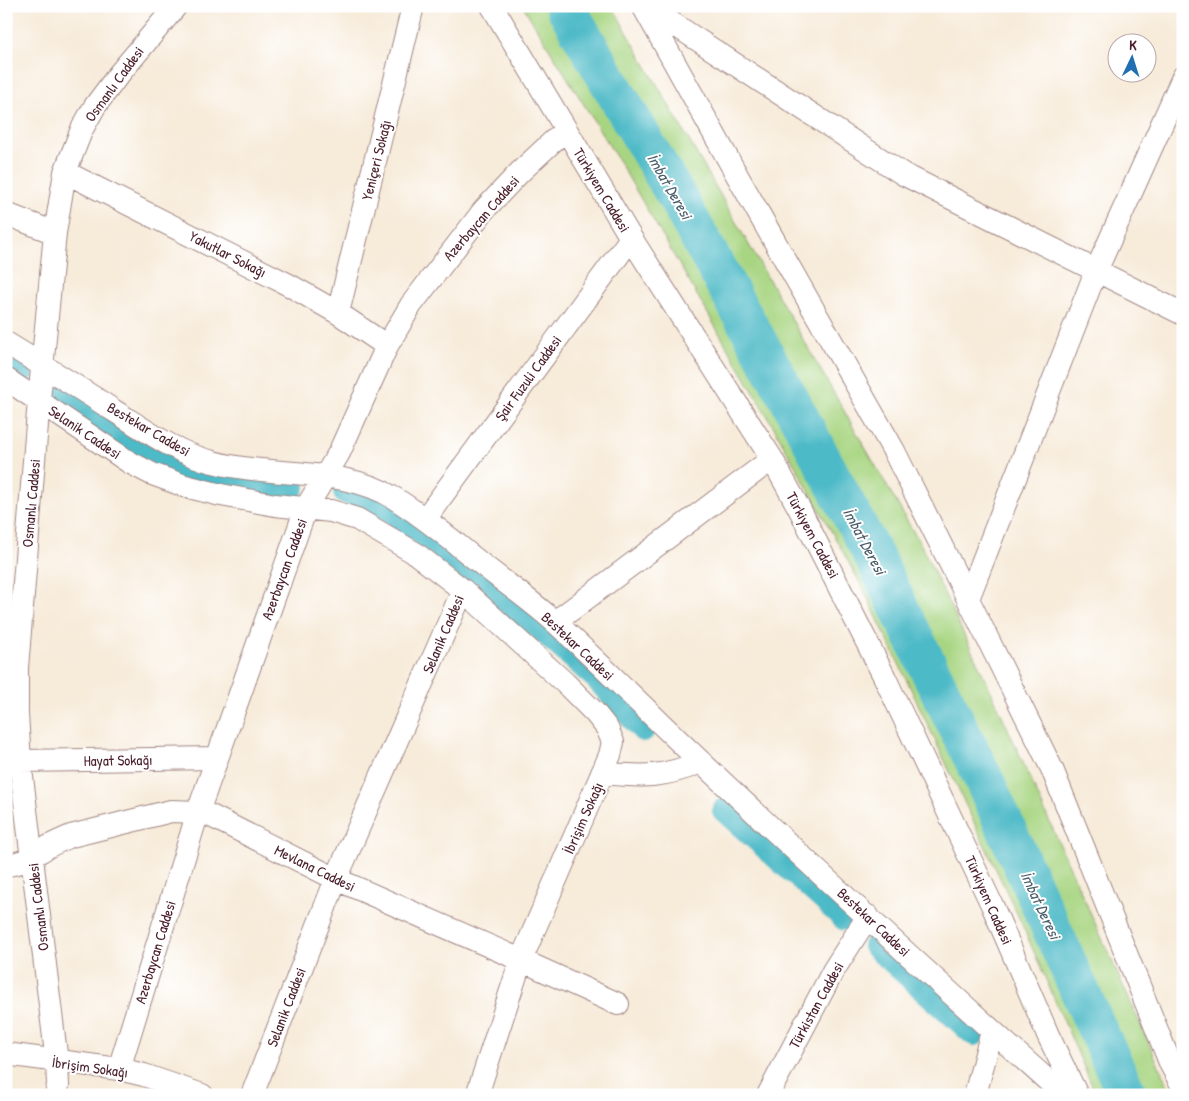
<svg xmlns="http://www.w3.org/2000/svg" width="1189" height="1101" viewBox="0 0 1189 1101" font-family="'Patrick Hand',sans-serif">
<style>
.green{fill:#a8d582;stroke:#797a56}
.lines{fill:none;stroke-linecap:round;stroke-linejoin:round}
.canal{stroke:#4dbac7;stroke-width:24}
.river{stroke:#4dbac7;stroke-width:40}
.minor-casing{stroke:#a08582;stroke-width:24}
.minor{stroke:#fff;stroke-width:22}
.labels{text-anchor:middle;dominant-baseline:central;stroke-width:4;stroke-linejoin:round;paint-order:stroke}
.street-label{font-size:15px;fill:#4a1f2b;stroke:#fff}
.water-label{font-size:16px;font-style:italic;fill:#4b5d69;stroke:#fff}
</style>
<rect width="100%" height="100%" fill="#fff"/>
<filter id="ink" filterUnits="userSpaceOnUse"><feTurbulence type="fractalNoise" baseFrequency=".02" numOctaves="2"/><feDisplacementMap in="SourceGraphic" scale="10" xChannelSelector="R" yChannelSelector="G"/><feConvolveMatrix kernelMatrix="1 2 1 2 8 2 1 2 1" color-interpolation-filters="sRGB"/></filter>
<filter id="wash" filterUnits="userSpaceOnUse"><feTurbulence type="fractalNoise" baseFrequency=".0096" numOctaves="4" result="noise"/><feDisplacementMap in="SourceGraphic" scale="20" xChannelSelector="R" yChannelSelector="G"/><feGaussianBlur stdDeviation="1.12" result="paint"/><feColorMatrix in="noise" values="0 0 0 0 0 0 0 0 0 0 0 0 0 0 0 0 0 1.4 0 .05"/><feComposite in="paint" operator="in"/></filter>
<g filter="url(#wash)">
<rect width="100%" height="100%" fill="#f7ebd9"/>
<path class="green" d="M523,6H612L921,545L991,691L1172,1095H1096L1020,920L864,590L768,417L620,163Z"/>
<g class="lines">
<path class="canal" d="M6,359L23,371
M60,395L165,463L189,473L226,479L293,487
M345,492L380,505L427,537L540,629L596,678L643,730
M724,810L845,919
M875,946L974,1034"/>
<path class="river" d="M565,6L679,201L786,393L874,557L985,782L1127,1095"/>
</g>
</g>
<g filter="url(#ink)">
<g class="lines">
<defs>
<path id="minor" d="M492,6L631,238L772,459L799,508L885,678L992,905L1048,1035L1077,1095
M643,6L738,177L894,451L968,599L1052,769L1171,1065L1183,1087
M646,6L903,174L1183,314
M65,172L289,285L338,313L387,346
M6,214L55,233
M338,313L413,6
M6,343C42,365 78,387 113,410C145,430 176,453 213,462C271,478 344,466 394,498C422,515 448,537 474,558C501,580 531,600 557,624C606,669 653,717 701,762C821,875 941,986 1064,1095
M6,379L129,462L152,474L185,486L221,495L275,505L331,511L357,519L415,553L463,590L336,879L252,1095
M425,519L631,238
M463,590L565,683L595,713L607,728L613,742L610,755L521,960L477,1095
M968,599L1096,271L1183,77
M555,622L772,459
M20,761L216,758
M602,773C642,777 663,778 701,762
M6,865C25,863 31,857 46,848C54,843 62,840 71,836L171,811L198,812L211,816L336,879L521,960L618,1004
M6,1054L119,1069L144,1075L202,1095
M119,1069L198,812L306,508L339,453L387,346L411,305L484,210L520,172L565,130
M56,1095L58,1085L57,1062L20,761L17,714V668L39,400L55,233L65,172L82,129L95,106L119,74L176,6
M768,1095L833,971L868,916
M975,1095L992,1031"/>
</defs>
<use href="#minor" class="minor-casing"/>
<use href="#minor" class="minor"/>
</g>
</g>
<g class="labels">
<g class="street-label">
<text transform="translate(114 84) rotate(-54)">Osmanlı Caddesi</text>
<text transform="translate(376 160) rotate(-76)">Yeniçeri Sokağı</text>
<text transform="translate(602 190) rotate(59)">Türkiyem Caddesi</text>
<text transform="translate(481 218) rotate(-49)">Azerbaycan Caddesi</text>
<text transform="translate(228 254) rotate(27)">Yakutlar Sokağı</text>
<text transform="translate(528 378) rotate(-54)">Şair Fuzuli Caddesi</text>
<text transform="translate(149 429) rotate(30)">Bestekar Caddesi</text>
<text transform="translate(85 432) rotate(34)">Selanik Caddesi</text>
<text transform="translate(31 503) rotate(-85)">Osmanlı Caddesi</text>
<text transform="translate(813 535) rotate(62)">Türkiyem Caddesi</text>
<text transform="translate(284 569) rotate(-70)">Azerbaycan Caddesi</text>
<text transform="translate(443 634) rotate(-67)">Selanik Caddesi</text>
<text transform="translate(578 646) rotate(43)">Bestekar Caddesi</text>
<text transform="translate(118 760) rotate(-1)">Hayat Sokağı</text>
<text transform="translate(583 818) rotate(-66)">İbrişim Sokağı</text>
<text transform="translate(315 868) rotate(26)">Mevlana Caddesi</text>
<text transform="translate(989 900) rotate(66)">Türkiyem Caddesi</text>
<text transform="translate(38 907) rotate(-97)">Osmanlı Caddesi</text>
<text transform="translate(874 922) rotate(43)">Bestekar Caddesi</text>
<text transform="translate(155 952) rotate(-73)">Azerbaycan Caddesi</text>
<text transform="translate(816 1005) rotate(-61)">Türkistan Caddesi</text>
<text transform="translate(286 1007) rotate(-69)">Selanik Caddesi</text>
<text transform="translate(90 1067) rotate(8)">İbrişim Sokağı</text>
</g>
<g class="water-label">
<text transform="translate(670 186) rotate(60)">İmbat Deresi</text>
<text transform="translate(865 541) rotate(62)">İmbat Deresi</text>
<text transform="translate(1041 905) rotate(65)">İmbat Deresi</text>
</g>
</g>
<rect width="1189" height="1101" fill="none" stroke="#fff" stroke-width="25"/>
<g transform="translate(1132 58) rotate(4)"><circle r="24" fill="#ffffff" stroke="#b7a5aa"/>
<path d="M0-4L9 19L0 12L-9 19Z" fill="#1f6fb2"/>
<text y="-8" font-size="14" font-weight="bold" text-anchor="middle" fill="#4a1f2b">K</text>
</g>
</svg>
